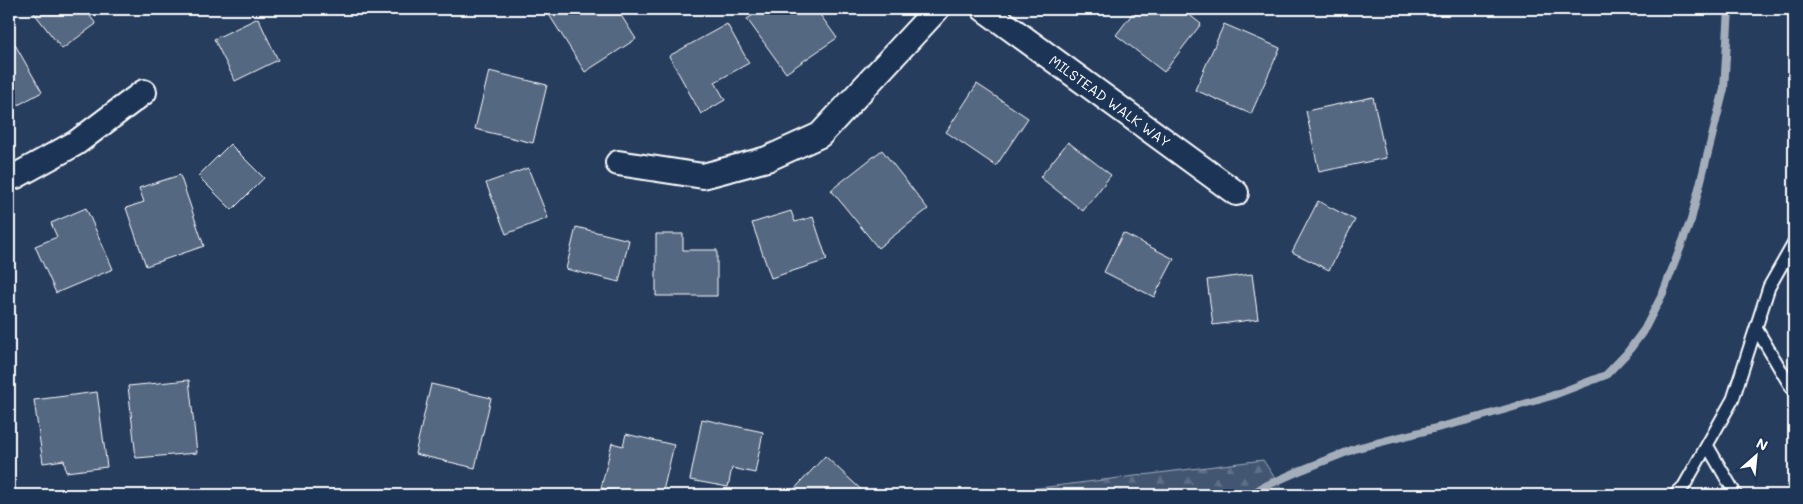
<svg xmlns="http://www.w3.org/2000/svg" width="1803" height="504" viewBox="0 0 1803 504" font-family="Mali,sans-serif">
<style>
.forest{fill:url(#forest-firs);stroke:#a0aab8}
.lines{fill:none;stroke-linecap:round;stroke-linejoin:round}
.stream{stroke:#a4aebb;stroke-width:8}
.building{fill:#556781;stroke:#fff}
.lane-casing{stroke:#fff;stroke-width:15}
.street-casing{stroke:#fff;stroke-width:28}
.lane{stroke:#1d3557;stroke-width:11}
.street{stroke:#1d3557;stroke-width:24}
.labels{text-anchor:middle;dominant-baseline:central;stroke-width:4;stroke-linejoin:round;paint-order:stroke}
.street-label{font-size:14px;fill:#fff;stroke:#1d3557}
</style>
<defs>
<pattern id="forest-firs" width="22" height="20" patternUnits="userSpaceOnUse" patternTransform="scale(1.25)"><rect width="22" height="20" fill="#425672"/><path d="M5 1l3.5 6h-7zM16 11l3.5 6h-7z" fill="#5e6f87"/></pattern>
</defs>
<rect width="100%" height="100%" fill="#263d5e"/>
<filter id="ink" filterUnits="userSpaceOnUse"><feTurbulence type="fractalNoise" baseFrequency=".02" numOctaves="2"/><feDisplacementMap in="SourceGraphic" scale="10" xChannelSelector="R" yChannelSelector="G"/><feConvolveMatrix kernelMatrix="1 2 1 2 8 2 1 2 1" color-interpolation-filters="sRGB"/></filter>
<g filter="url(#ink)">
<path class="forest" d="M1263,460L1286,495H983Z"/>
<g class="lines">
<path class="stream" d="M1251,495L1261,488L1299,471L1357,448L1476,418L1551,396L1606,375L1627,353L1644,330L1663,293L1691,220L1724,89L1729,9"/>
</g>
<path class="building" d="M31,9H100L90,16L96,24L62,49Z
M555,9H617L636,39L585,72L548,13Z
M762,9H816L837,38L786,73L747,19Z
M1136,9H1182L1201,24L1164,72L1116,35Z
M258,18L278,60L235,81L214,39Z
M727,24L749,63L715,82L725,100L701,114L669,56Z
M1224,24L1280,48L1251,114L1195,90Z
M9,34L42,92L9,110Z
M489,71L547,85L533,143L475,129Z
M977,84L1028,118L996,166L946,132Z
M1373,97L1386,158L1319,172L1306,111Z
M1068,142L1111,175L1083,211L1040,177Z
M230,144L264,178L232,210L198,176Z
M882,150L928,209L878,248L831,190Z
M528,168L548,218L506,234L486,183Z
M180,175L204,246L146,266L126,208L144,202L139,188Z
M1318,201L1355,220L1329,270L1292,252Z
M86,208L113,269L56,293L35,246L57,237L51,223Z
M791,211L795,222L813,217L827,260L771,278L752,223Z
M576,227L629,240L619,282L566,269Z
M1123,233L1174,259L1154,297L1104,272Z
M656,234H683V250H717V296H656Z
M1252,274L1258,319L1213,325L1207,280Z
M189,380L197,453L136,458L128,386Z
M431,384L491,398L475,468L415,454Z
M97,392L107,467L66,472L64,460L43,463L34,400Z
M702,419L763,432L755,473L732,468L728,487L690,480Z
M626,434L674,445L662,495H631L601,488L612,443L623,446Z
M9,452L13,478L9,479Z
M825,456L867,495H789Z"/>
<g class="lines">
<defs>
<path id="lane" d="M1756,328L1794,392
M1707,445L1736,495
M1675,495L1684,486L1733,399L1769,287L1794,243"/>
<path id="street" d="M984,9L1236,193
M618,163L703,176L767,159L820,135L937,9
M9,178L16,176L76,143L144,92"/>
</defs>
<use href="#lane" class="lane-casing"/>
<use href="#street" class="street-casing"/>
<use href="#lane" class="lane"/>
<use href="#street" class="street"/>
</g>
</g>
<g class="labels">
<g class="street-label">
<text transform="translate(1110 101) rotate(36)">MILSTEAD WALK WAY</text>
</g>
</g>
<rect width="1803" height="504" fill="none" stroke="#1d3557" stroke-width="30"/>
<rect x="15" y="15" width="1773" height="474" fill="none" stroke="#fff" stroke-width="2" filter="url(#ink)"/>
<g transform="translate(1756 456) rotate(27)" stroke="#1d3557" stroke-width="4" paint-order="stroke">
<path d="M0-4L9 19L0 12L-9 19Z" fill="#ffffff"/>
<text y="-8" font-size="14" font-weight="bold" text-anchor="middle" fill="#ffffff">N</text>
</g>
</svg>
